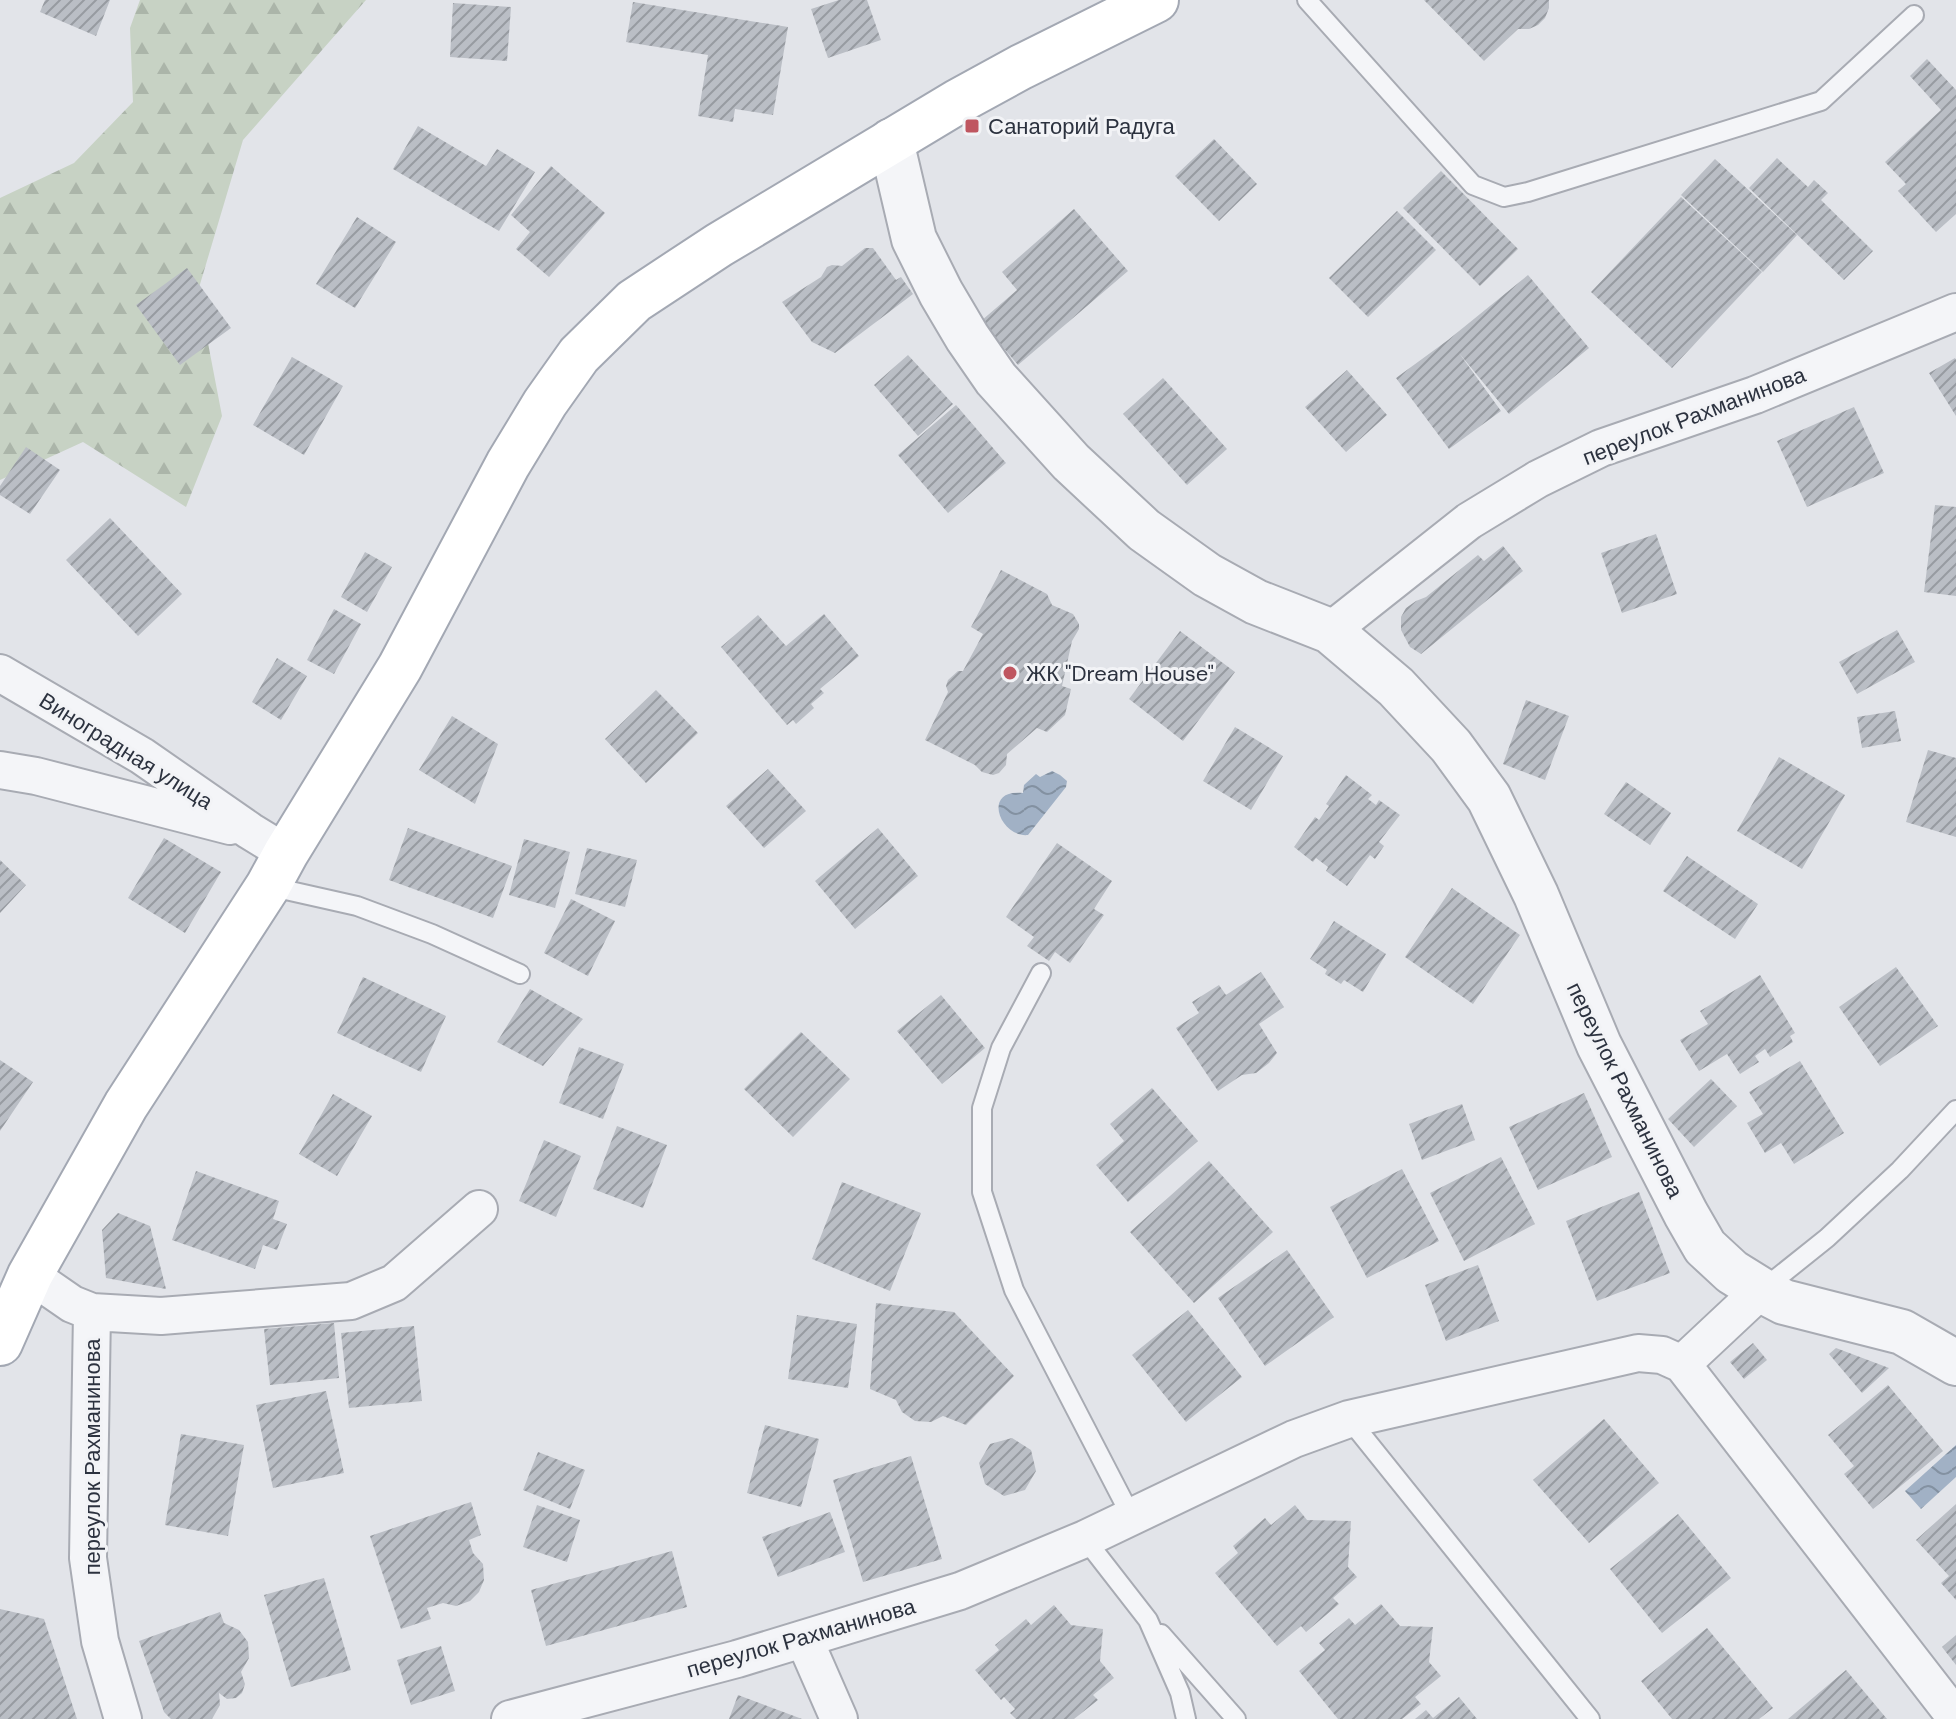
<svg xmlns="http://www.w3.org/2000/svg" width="1956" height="1719" viewBox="0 0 1956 1719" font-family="'DM Sans',sans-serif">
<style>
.forest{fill:url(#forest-firs)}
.water{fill:url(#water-waves)}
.building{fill:url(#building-hatch)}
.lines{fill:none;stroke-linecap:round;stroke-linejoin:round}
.service-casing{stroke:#a8abb3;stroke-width:22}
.minor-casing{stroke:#a8abb3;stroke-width:40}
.tertiary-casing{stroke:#a8abb3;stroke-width:48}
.primary-casing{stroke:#a3a8b3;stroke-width:48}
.service{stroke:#f4f5f8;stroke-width:18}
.minor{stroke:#f4f5f8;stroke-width:36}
.tertiary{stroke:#f4f5f8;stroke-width:44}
.primary{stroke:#fff;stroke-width:44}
.poi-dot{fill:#bf5660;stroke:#f2f3f6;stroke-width:3}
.labels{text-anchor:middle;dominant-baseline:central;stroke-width:6;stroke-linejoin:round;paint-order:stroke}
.poi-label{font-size:22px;fill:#2c323f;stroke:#f2f3f6;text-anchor:start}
.street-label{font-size:22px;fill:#2c323f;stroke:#f2f3f6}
</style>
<defs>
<pattern id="forest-firs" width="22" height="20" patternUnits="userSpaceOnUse" patternTransform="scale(2)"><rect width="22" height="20" fill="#c7d2c4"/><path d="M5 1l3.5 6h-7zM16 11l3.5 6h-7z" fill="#abb5a9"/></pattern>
<pattern id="water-waves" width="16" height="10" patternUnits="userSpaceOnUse" patternTransform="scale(2)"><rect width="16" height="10" fill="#a1b1c5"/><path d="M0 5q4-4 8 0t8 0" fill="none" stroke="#8391a1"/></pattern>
<pattern id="building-hatch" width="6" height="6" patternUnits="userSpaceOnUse" patternTransform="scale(2)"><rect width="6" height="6" fill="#babec5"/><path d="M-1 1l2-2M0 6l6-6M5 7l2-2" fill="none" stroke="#979ba1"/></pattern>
</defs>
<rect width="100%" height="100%" fill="#e2e4e9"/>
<path class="forest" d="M140,0H366L243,140L198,291L222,416L186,507L83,442L0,480V198L74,163L133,102L130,28Z"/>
<path class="water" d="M1052,771L1060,775L1067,781L1066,787L1028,835C1000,838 981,788 1023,793L1024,785L1036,774L1040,777Z
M1956,1445V1477L1921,1509L1905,1491Z"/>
<path class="building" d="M45,0H110L96,36L40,12Z
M839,0H867L881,40L828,58L811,9Z
M1424,0H1549V8L1545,18L1538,25L1529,29H1518L1484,61Z
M633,2L788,27L773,115L735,109L733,122L698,116L708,55L626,42Z
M453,3L511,7L507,61L450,57Z
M1927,59L1956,90V214L1936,232L1898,191L1906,184L1885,162L1941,110L1910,76Z
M418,126L486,166L497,149L535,172L499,231L393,169Z
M1214,139L1257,184L1219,221L1175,176Z
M1777,158L1808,187L1814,180L1828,193L1821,200L1873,251L1844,280L1749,188Z
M1715,159L1797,235L1763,272L1681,195Z
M551,166L605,213L549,277L516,249L530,232L511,215Z
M1441,171L1518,249L1480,286L1403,208Z
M1681,197L1762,272L1672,368L1591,292Z
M1074,209L1128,271L1018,365L981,321L1017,290L1002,272Z
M1397,211L1436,250L1368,317L1329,278Z
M357,217L396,242L355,308L316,284Z
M865,248H873L896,280L901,277L913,294L835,353L812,342L782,302L821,277L827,267L832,265L842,266Z
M187,268L231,328L180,365L136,305Z
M1528,275L1589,348L1509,414L1459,353L1501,411L1449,449L1396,378L1448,340Z
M908,355L953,404L918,436L874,385Z
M292,357L343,386L304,455L253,425Z
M1955,358L1956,360V416L1929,373Z
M1347,370L1387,415L1346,452L1305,407Z
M1163,378L1227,449L1187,485L1123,414Z
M956,405L1006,463L948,513L898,455Z
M1854,407L1884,473L1807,507L1777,441Z
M26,447L60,470L30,514L0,495V486Z
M1935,505L1956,507V596L1924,592Z
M110,518L182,594L138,636L66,560Z
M1656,534L1677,594L1622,613L1601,553Z
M1503,546L1523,571L1421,654L1410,647L1401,630V617L1406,608L1416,601L1426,597L1478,555L1484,561Z
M365,552L392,567L367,612L341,597Z
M1001,570L1047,594L1052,605L1073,614L1079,624V629L1072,641L1062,686L1071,689L1065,715L1047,732L1037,728L1007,754L1006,765L999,773L993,775L982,772L975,765L925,740L948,692L946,686L948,680L958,671H963L983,634L971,627Z
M334,609L361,624L334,674L307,660Z
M824,614L859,656L820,689L824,693L811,704L814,708L796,724L793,720L787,725L721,647L758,615L786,646Z
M1897,630L1915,662L1857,694L1839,662Z
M1180,631L1235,672L1183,741L1129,699Z
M277,658L307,676L281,720L252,702Z
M656,690L698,733L646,783L605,739Z
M1526,700L1569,716L1545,780L1503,764Z
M1895,711L1901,741L1862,748L1857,717Z
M452,716L498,744L475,804L419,770Z
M1235,727L1283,756L1251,810L1203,781Z
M1928,750L1956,758V837L1906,822Z
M1779,757L1845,795L1802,869L1737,831Z
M768,769L806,811L764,848L726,806Z
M1346,775L1372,795L1368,799L1376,805L1379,800L1400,815L1379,842L1384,846L1375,859L1370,855L1347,886L1326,871L1328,867L1316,858L1313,862L1294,847L1315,817L1319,820L1329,806L1326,804Z
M1626,782L1671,813L1650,845L1604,814Z
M408,828L512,866L493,918L389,880Z
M878,828L918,876L855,929L815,881Z
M164,838L221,872L185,933L128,898Z
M524,839L570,852L555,908L509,895Z
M1057,843L1112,881L1094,909L1104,915L1070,963L1055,952L1049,961L1027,946L1034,937L1006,917Z
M587,848L637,860L625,907L575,894Z
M1687,856L1758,904L1735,939L1663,891Z
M0,860L26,885L0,913Z
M1452,888L1520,935L1473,1004L1405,957Z
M571,899L615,921L588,976L544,953Z
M1334,921L1386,954L1363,992L1344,980L1341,984L1325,974L1327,970L1310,959Z
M1896,967L1938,1026L1880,1066L1839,1007Z
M1261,972L1284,1007L1259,1024L1277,1053L1269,1063L1256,1073L1242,1075L1218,1091L1176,1028L1199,1013L1192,1002L1219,985L1226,995Z
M1760,975L1795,1033L1790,1036L1793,1042L1770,1057L1765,1049L1755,1056L1759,1062L1740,1074L1727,1054L1699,1071L1680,1040L1708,1024L1700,1011Z
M363,977L446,1016L421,1072L337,1033Z
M530,989L583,1019L543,1066L497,1042Z
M941,995L985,1048L942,1084L897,1031Z
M801,1032L850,1079L793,1137L744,1089Z
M579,1047L624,1064L603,1119L559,1103Z
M0,1060L33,1082L0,1131Z
M1800,1061L1844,1133L1794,1164L1781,1143L1765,1153L1747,1123L1763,1114L1749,1092Z
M1711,1079L1737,1106L1694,1147L1668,1119Z
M1152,1088L1198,1141L1128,1202L1096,1165L1124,1141L1110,1124Z
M1584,1093L1612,1157L1538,1190L1509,1127Z
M333,1094L372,1116L337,1176L299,1154Z
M1462,1104L1475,1140L1422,1160L1409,1124Z
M617,1126L667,1145L643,1208L593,1189Z
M544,1140L581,1156L556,1217L519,1201Z
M1501,1157L1535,1224L1464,1261L1430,1193Z
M1209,1161L1273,1232L1194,1303L1130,1232Z
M1402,1169L1439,1241L1367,1278L1330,1207Z
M196,1171L279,1201L273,1219L287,1224L277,1250L263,1245L255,1269L172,1240Z
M842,1182L921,1213L890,1291L812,1259Z
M1639,1192L1670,1273L1597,1301L1566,1221Z
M118,1213L150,1226L166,1289L106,1278L102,1230Z
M1287,1250L1334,1317L1265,1366L1218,1298Z
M1478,1265L1499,1321L1446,1341L1425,1285Z
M876,1303L954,1312L1014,1376L966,1425L943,1416L931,1422L915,1421L902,1412L896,1400L870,1389Z
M1188,1310L1242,1377L1186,1422L1132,1355Z
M797,1315L857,1324L848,1388L788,1379Z
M334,1323L339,1378L270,1385L264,1329Z
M414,1326L422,1401L349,1408L341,1333Z
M1753,1343L1767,1360L1744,1379L1730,1362Z
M1836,1348L1889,1368L1862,1393L1829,1354Z
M1888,1385L1943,1451L1873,1509L1844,1474L1854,1466L1828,1435Z
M326,1391L344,1473L273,1488L256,1405Z
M1604,1419L1659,1483L1589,1543L1533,1480Z
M765,1425L819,1439L801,1507L747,1493Z
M181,1434L244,1445L228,1536L165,1525Z
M1012,1438L1031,1450L1036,1471L1025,1490L1004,1496L985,1484L979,1463L990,1444Z
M538,1452L585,1470L570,1509L523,1490Z
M911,1456L942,1559L863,1582L833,1480Z
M471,1502L481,1535L469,1540L473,1553L483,1564L484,1580L479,1592L470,1601L456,1606L443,1603L427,1608L431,1619L401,1629L370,1536Z
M1956,1504V1600L1941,1583L1949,1576L1916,1540Z
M537,1505L580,1520L567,1562L523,1547Z
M1295,1505L1307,1520L1351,1521L1348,1567L1357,1577L1333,1598L1339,1604L1306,1632L1301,1626L1277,1646L1215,1573L1238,1553L1233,1546L1265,1518L1271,1525Z
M830,1512L845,1552L778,1577L762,1537Z
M1678,1514L1731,1578L1662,1633L1610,1569Z
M672,1551L687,1607L546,1646L531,1590Z
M324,1578L351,1670L291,1687L264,1595Z
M1381,1604L1400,1626L1433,1627L1429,1662L1441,1676L1415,1697L1421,1704L1402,1719H1338L1299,1671L1325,1650L1319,1643L1349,1618L1355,1625Z
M1054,1605L1071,1625L1103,1629L1100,1661L1114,1678L1093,1695L1098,1700L1074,1719H1016L1010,1713L1015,1709L1004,1697L1001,1700L975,1670L999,1650L995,1645L1026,1619L1031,1625Z
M0,1609L44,1619L77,1719H0Z
M220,1612L224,1623L239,1630L248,1642L249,1658L241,1672L245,1684L242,1693L236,1698L227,1699L219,1693L220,1705L212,1719H171L164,1712L139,1641Z
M1707,1628L1773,1708L1759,1719H1672L1641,1681Z
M1956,1635V1665L1942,1647Z
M441,1646L455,1691L411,1705L397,1660Z
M1846,1670L1887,1719H1788Z
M738,1695L802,1719H729Z
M1459,1697L1477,1719H1415L1426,1710L1433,1718Z"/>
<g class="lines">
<defs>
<path id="service" d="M1307,0L1473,185L1504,197L1528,192L1821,101L1914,15
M268,886L357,906L432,934L520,974
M1041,973L1001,1048L982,1108V1192L1014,1290L1131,1516
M1762,1290L1827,1238L1900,1170L1956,1110
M1349,1419L1590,1719
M1085,1539L1148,1620L1180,1693L1186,1719
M1161,1634L1236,1719"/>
<path id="minor" d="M1330,631L1469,521L1538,479L1601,448L1755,395L1956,312
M0,673L142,756L250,831L286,853
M0,770L36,776L230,826
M30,1275L72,1304L92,1312L161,1316L351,1301L394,1283L479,1209
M92,1312L88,1558L100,1641L123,1719
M1682,1364L1761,1290
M804,1639L839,1719
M510,1719L737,1659L960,1591L1085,1539L1294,1439L1349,1419L1638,1353L1662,1355L1682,1364L1956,1718"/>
<path id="tertiary" d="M891,141L914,239L941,293L967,337L996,379L1071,462L1144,530L1207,575L1256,602L1330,631L1396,687L1451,746L1489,798L1536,895L1599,1045L1686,1214L1705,1247L1732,1272L1761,1290L1784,1302L1902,1332L1956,1363"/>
<path id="primary" d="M0,1343L30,1275L126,1105L268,886L286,853L400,667L508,464L545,403L579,355L634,301L719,245L957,102L1021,67L1156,0"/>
</defs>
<use href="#service" class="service-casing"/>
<use href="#minor" class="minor-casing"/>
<use href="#tertiary" class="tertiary-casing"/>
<use href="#primary" class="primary-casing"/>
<use href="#service" class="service"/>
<use href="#minor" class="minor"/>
<use href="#tertiary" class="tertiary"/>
<use href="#primary" class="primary"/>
</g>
<g class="poi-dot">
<rect x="964" y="118" width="16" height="16" rx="4"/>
<circle cx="1010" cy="673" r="8"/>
</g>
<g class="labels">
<g class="poi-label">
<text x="988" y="126">Санаторий Радуга</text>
<text x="1026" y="673">ЖК "Dream House"</text>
</g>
<g class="street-label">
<text transform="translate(1694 416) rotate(-21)">переулок Рахманинова</text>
<text transform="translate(126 751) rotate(32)">Виноградная улица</text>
<text transform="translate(1625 1090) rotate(64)">переулок Рахманинова</text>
<text transform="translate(92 1457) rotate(-90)">переулок Рахманинова</text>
<text transform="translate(801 1638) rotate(-16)">переулок Рахманинова</text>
</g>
</g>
</svg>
